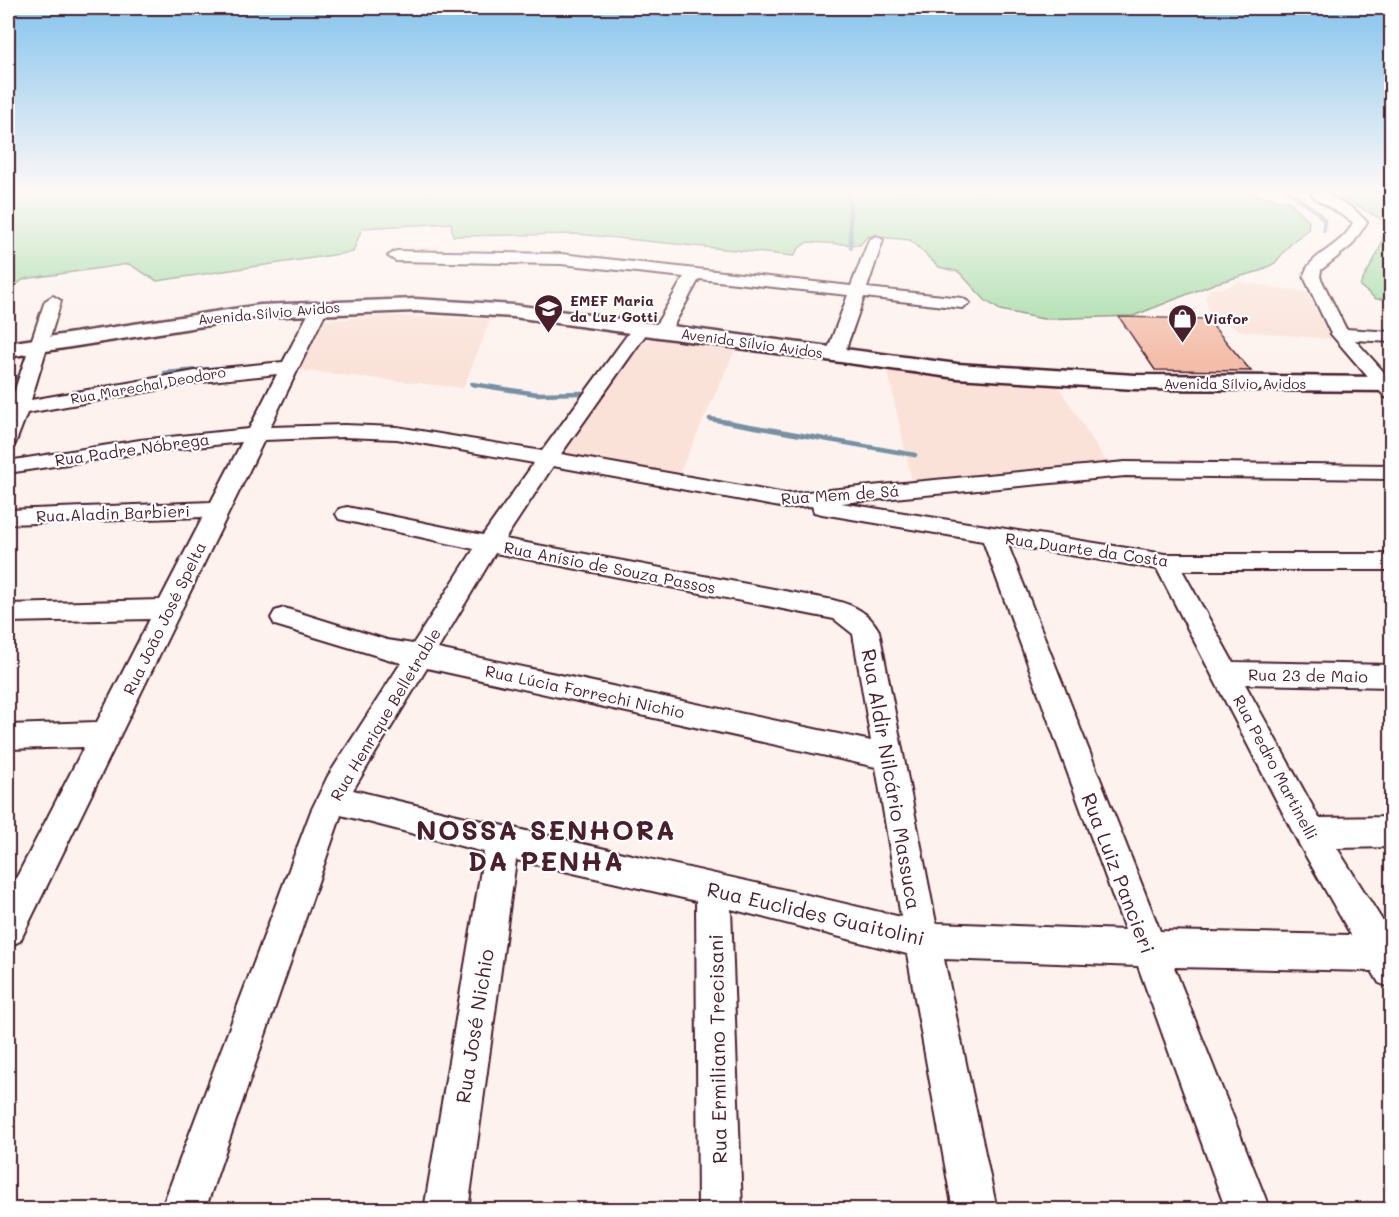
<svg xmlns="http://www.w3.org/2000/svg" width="1399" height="1217" viewBox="0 0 1399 1217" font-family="Mali,sans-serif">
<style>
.built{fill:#fae2d9}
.green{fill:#9edaa1;stroke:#747c66;stroke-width:1.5}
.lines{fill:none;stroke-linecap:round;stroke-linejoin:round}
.stream-far1{stroke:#7691a4;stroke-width:4}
.stream{stroke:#7691a4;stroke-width:4.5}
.building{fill:#f4bda9;stroke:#4a1f2b;stroke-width:1.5}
.minor-casing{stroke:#4a1f2b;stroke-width:4}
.major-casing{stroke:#4a1f2b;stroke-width:5}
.minor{fill:#fff;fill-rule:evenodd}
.major{fill:#fff;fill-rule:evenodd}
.labels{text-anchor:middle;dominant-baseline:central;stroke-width:4.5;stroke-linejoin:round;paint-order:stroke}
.far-poi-label{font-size:14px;font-weight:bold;fill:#4a1f2b;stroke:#fff;text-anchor:start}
.far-street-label{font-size:14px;fill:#4a1f2b;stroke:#fff}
.street-label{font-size:16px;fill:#4a1f2b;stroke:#fff}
.near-street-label{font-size:20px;fill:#4a1f2b;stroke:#fff}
.near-district-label{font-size:27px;font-weight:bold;letter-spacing:1.5px;fill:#4a1f2b;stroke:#fff}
</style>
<rect width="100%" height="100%" fill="#fdf2ee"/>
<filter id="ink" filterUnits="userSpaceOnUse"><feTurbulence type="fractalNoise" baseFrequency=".0167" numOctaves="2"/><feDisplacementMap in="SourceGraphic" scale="12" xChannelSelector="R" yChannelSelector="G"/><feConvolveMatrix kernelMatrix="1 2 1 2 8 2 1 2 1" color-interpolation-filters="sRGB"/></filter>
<g filter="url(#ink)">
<path class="built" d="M1239,282L1307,292L1331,339L1242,331L1209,314L1205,297L1210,289L1224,288Z
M387,316L491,319L463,388L297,370L323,320Z
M659,337L736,348L679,474L562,455L637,345Z
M887,368L960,379L1058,386L1107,463L912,482Z"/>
<path class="green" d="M8,191H1257L1256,195L1290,202L1309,221L1308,230L1292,242L1275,263L1260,271L1216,283L1133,316L1043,319L1000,310L985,300L959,272L939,267L910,240L868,236L860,245L807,242L798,249L794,256L578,234L453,236L451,223L362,228L353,252L157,281L129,264L24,279L8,291Z
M1331,191H1391V299H1376L1360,286C1370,264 1388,245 1383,220Z"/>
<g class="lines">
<path class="stream-far1" d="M849,191L851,248
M1288,191L1316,211L1324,220V230"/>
<path class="stream" d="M165,373L222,368
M8,379L23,376
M472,384L537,394L582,393
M710,419L915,455"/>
</g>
<path class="building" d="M1119,317L1207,319L1251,371L1155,370Z"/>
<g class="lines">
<defs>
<path id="minor" d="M1309,191H1323L1355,210L1367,222L1352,245L1321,270L1320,277L1346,329L1392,332V342L1355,340L1392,381V399L1385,397L1331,334L1304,277C1307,254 1344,247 1353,222L1316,199Z
M876,236L883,240L867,288L962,298L970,303L962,308L864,297L844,354L841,358H829L826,354L848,295L699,279L671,330L668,334H656L653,330L684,277L561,264L396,261L388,256L396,251L561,254L851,286L869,240Z
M53,296L61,301L31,400L201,370L283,362L312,307L320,302L328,307L270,427L344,425L397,427L542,451L636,323H648L651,327L561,454L786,494L1125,462L1392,465V479L1125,476L841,503L1165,554H1392V570H1182L1233,662L1392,665V687L1245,684L1319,818L1392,817V847L1337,848L1392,936V988L1379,983L1372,971L1174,967L1270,1210H1226L1138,966L944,959L997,1210H953L907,954L731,909L742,1210H698L696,901L516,860L468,1210H424L484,852L341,815L205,1210H161L311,811L328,776L401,663L275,625L271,618L275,611L284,608L387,640L413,644L474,549L339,519L336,514L339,509L347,507L483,535L534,463L397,439L344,437L264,440L20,941L8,947V894L84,747L8,749V725L97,722L150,619L8,622V604L160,600L203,517L8,524V510L211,502L242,442L140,453L8,473V461L140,440L249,429L277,374L201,382L27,413L15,444L8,446V404H10L45,301ZM553,466L786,508L812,506L814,512L822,514L983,541L1125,930L936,923L879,631C869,612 853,605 833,600L505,539ZM1008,545L1157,569L1299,844L1351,935L1160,931ZM495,553L834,619L853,634L871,741L438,649ZM427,668L876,767L901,917C718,873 535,835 353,790Z"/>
<path id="major" d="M415,299L514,305L957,364L1135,375L1392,377V391L1135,389L957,378L514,317L415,311L260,317L8,357V343L260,305Z"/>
</defs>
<use href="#minor" class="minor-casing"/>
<use href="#major" class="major-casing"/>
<use href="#minor" class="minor"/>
<use href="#major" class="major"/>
</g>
</g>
<linearGradient id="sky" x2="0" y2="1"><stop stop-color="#86c4ed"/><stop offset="0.53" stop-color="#fef9f7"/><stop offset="1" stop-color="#fef9f7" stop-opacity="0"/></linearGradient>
<rect width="1399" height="361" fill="url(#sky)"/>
<defs>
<symbol id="school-pin" viewBox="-11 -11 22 30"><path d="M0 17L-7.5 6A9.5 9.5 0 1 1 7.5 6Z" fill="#4a1f2b" stroke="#fff"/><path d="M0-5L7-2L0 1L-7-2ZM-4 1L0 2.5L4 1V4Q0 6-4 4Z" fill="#fff"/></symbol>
<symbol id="shop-pin" viewBox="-11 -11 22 30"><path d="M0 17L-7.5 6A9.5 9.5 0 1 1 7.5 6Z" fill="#4a1f2b" stroke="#fff"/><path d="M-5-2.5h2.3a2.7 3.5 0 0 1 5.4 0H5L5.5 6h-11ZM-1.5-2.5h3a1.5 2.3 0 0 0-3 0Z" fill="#fff"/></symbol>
</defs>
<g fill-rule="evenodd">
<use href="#school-pin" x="532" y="292" width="33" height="45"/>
<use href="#shop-pin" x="1166" y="302" width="33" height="45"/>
</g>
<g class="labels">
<g class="far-poi-label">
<text x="570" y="300">EMEF Maria<tspan x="570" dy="16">da Luz Gotti</tspan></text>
<text x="1204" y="318">Viafor</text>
</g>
<g class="far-street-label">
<text transform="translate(269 313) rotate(-5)">Avenida Sílvio Avidos</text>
<text transform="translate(752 343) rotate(8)">Avenida Sílvio Avidos</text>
<text x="1235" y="383">Avenida Sílvio Avidos</text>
<text transform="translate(148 385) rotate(-10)">Rua Marechal Deodoro</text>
</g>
<g class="street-label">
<text transform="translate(132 449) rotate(-8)">Rua Padre Nóbrega</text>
<text transform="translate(840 494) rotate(-4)">Rua Mem de Sá</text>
<text transform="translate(113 513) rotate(-2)">Rua Aladin Barbieri</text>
<text transform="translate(1087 549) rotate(8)">Rua Duarte da Costa</text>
<text transform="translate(610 567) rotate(11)">Rua Anísio de Souza Passos</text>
<text transform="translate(164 618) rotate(-64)">Rua João José Spelta</text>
<text transform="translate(1308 675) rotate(1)">Rua 23 de Maio</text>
<text transform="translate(585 691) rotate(12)">Rua Lúcia Forrechi Nichio</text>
<text transform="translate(385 714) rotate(-59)">Rua Henrique Belletrable</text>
<text transform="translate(1276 767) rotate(62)">Rua Pedro Martinelli</text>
</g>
<g class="near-street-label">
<text transform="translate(892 779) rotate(80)">Rua Aldir Nilcário Massuca</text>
<text transform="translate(1119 873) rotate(69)">Rua Luiz Pancieri</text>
<text transform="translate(816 913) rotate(13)">Rua Euclides Guaitolini</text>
<text transform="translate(474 1026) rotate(-81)">Rua José Nichio</text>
<text transform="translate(717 1049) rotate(-91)">Rua Ermiliano Trecisani</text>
</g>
<g class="near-district-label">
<text x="546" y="829">NOSSA SENHORA<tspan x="546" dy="31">DA PENHA</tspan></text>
</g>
</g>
<rect width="1399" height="1217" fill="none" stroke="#fff" stroke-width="30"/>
<rect x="15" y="15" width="1369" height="1187" fill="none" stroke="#4a1f2b" stroke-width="2" filter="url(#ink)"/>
</svg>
